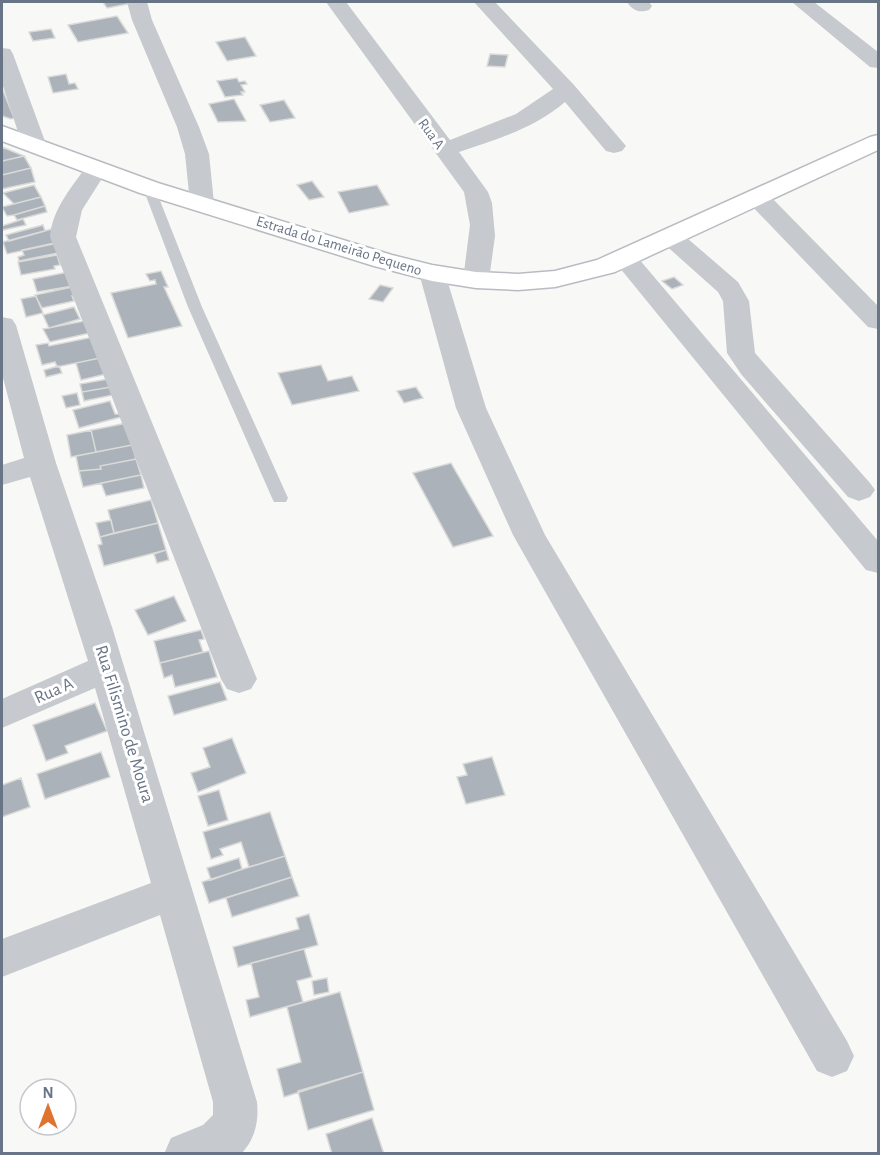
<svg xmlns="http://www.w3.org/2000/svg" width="880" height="1155" viewBox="0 0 880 1155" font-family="'Alegreya Sans',sans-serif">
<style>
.building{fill:#acb2ba;stroke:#dadad8;stroke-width:1.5}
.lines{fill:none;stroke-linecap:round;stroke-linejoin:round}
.secondary-casing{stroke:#b8bcc2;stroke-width:3}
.lane{fill:#c6c9cd;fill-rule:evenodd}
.street{fill:#c6c9cd;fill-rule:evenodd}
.secondary{fill:#fff;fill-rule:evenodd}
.labels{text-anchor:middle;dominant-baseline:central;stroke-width:6;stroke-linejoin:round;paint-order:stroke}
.far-street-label{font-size:15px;fill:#687586;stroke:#fff}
.street-label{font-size:18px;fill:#687586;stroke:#fff}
</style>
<rect width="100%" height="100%" fill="#f8f9f6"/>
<path class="building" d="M103,2H127L128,4L107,8Z
M117,16L128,33L78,42L68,25Z
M51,29L55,38L33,41L29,32Z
M245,37L256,56L227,61L216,42Z
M490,54L508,55L505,67L487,66Z
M66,74L69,84L75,83L78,89L53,93L48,77Z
M237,78L239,82L245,81L247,84L241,85L245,92H241L243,95L225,97L217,81Z
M2,88L14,118L11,119L2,116Z
M234,99L246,121L218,122L209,104Z
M284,100L295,118L270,122L260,105Z
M2,147L24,156L2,161Z
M24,156L31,168L2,175V161Z
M31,168L35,182L2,189V175Z
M312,181L324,197L309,200L297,185Z
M34,185L41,197L14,204L3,193Z
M377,185L389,205L349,213L338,192Z
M41,197L45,206L14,215L7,216L2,207Z
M45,206L47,212L17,220L14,215Z
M23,219L26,225L3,230L2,226Z
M43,225L45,231L9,241L6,235Z
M52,229L58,243L7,254L3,242Z
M55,243L58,253L19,261L18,257L24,255L22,250Z
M57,255L60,265L54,266L55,269L21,275L18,262Z
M161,271L168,287H164L182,326L128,338L111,293L156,284L155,280L150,281L146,274Z
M68,272L73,286L37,292L33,279Z
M674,277L683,285L672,289L662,281Z
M380,285L393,288L383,302L369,299Z
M72,287L75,296H72L74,301L42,308L35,295Z
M36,296L43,313L26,317L21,299Z
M74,307L80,319L49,328L43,315Z
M84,321L90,333L50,342L43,329Z
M93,337L100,358L57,367L55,362L42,365L36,345L48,343L49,346Z
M100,358L106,374L81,380L76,363Z
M321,365L328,381L352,376L359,391L292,405L278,373Z
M59,366L62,373L46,377L44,370Z
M108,379L111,387L82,392L80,384Z
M111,387L113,395L84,401L82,392Z
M416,387L423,398L404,403L397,391Z
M77,393L80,405L66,408L62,396Z
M110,401L115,414H119L121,417L79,428L73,410Z
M127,423L132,445L96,452L91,430Z
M127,423L132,445L71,457L67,435Z
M132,445L136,459L100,466L101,469L79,471L76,456Z
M136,459L141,475L83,487L79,471L101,469L100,466Z
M451,463L493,536L453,547L413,473Z
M141,475L144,488L106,496L101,483Z
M151,500L158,523L114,533L108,510Z
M111,520L114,533L100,537L96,523Z
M158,523L166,550L104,566L98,545L102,544L100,537Z
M166,550L169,560L157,563L154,554Z
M174,596L186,621L148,635L135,610Z
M201,630L204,639L199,640L203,652L160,663L154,641Z
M209,651L217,677L175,687L172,675L164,678L160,663Z
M220,682L227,700L174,715L168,696Z
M95,703L107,731L65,746L68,753L46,761L33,725Z
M232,738L246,773L198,792L191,773L210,767L203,748Z
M101,752L110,777L45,799L37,774Z
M492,757L505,795L466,804L457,777L467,775L463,764Z
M21,778L30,807L2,817V785Z
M219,790L228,820L208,826L198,796Z
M270,812L285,856L249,867L241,842L220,849L223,855L211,859L203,832Z
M285,856L292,877L209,903L202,882Z
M239,858L242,869L211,880L207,868Z
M292,877L299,896L232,917L226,898Z
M309,914L318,945L238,967L233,947L299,929L296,918Z
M304,949L312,977L297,981L303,1002L250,1017L246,1000L259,997L251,963Z
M327,978L329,992L314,995L312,981Z
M340,992L363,1072L284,1097L277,1069L301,1062L287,1007Z
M363,1072L374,1110L308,1130L298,1091Z
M372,1118L384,1154H332L326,1134Z"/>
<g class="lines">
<defs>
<path id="secondary" d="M2,126L158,183L392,255L432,265L476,272L518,274L555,271L597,260L870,137L878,135V150L615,272L555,287L518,290L476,288L432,281L374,266L140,193L2,141Z"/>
</defs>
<use href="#secondary" class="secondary-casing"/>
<path class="lane" d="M149,184L155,188L202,307L288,498L286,502H274L272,498L188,307L143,188Z"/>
<path class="street" d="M127,2H147L152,20L199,127L209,154L214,203L211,208L202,210L193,208L190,203L185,154L177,127L132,20Z
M326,2H346L450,140L516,114L553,89L474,2H495L574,85L626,146L622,151L614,153L606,151L565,102C535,128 495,140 459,152L488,192L492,203L495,236L489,280L485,286L476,288L467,286L463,280L470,225L464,192Z
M627,2H649L652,6L649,10C639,13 633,11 627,2Z
M792,2H814L878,52V68L870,67Z
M2,48L10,49L13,54L46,144L42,149L34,151L26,149L22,144L2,83Z
M96,162L104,164L108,169L82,210L76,237L257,679L251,689L239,693L227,689L221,679L50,237C52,209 72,187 88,164Z
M758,191L767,193L878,306V329L868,327L749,203L746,198L749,193Z
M671,229L680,232L738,282L749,301L755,353L870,483L875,490L870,497L859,501L848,497L741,374L727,353L723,301L718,292L662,242L658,237L662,232Z
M624,249L633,252L878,541V573L866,570L615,262L611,257L615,252Z
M432,265L441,267L445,273L486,408L545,535L847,1041L854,1056L847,1071L832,1077L817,1071L513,535L456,408L419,273L423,267Z
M2,317L12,319L16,325L56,463L112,627L257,1102C259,1121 255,1140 241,1154H164L171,1138L203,1125L213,1115V1102L160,915L2,977V939L151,883L95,688L2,728V699L88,661L30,477L2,485V465L24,458L2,374Z"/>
<use href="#secondary" class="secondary"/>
</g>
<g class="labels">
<g class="far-street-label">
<text transform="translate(431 134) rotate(54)">Rua A</text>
<text transform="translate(339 246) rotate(17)">Estrada do Lameirão Pequeno</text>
</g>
<g class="street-label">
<text transform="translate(54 691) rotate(-24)">Rua A</text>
<text transform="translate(124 724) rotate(73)">Rua Filismino de Moura</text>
</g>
</g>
<rect width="880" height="1155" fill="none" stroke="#687586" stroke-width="6"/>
<g transform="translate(48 1107)"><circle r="28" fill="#ffffff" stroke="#c3c8cf" stroke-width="1.5"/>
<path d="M0-4.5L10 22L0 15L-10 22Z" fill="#df7330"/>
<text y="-9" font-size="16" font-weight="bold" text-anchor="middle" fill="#687586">N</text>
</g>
</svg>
